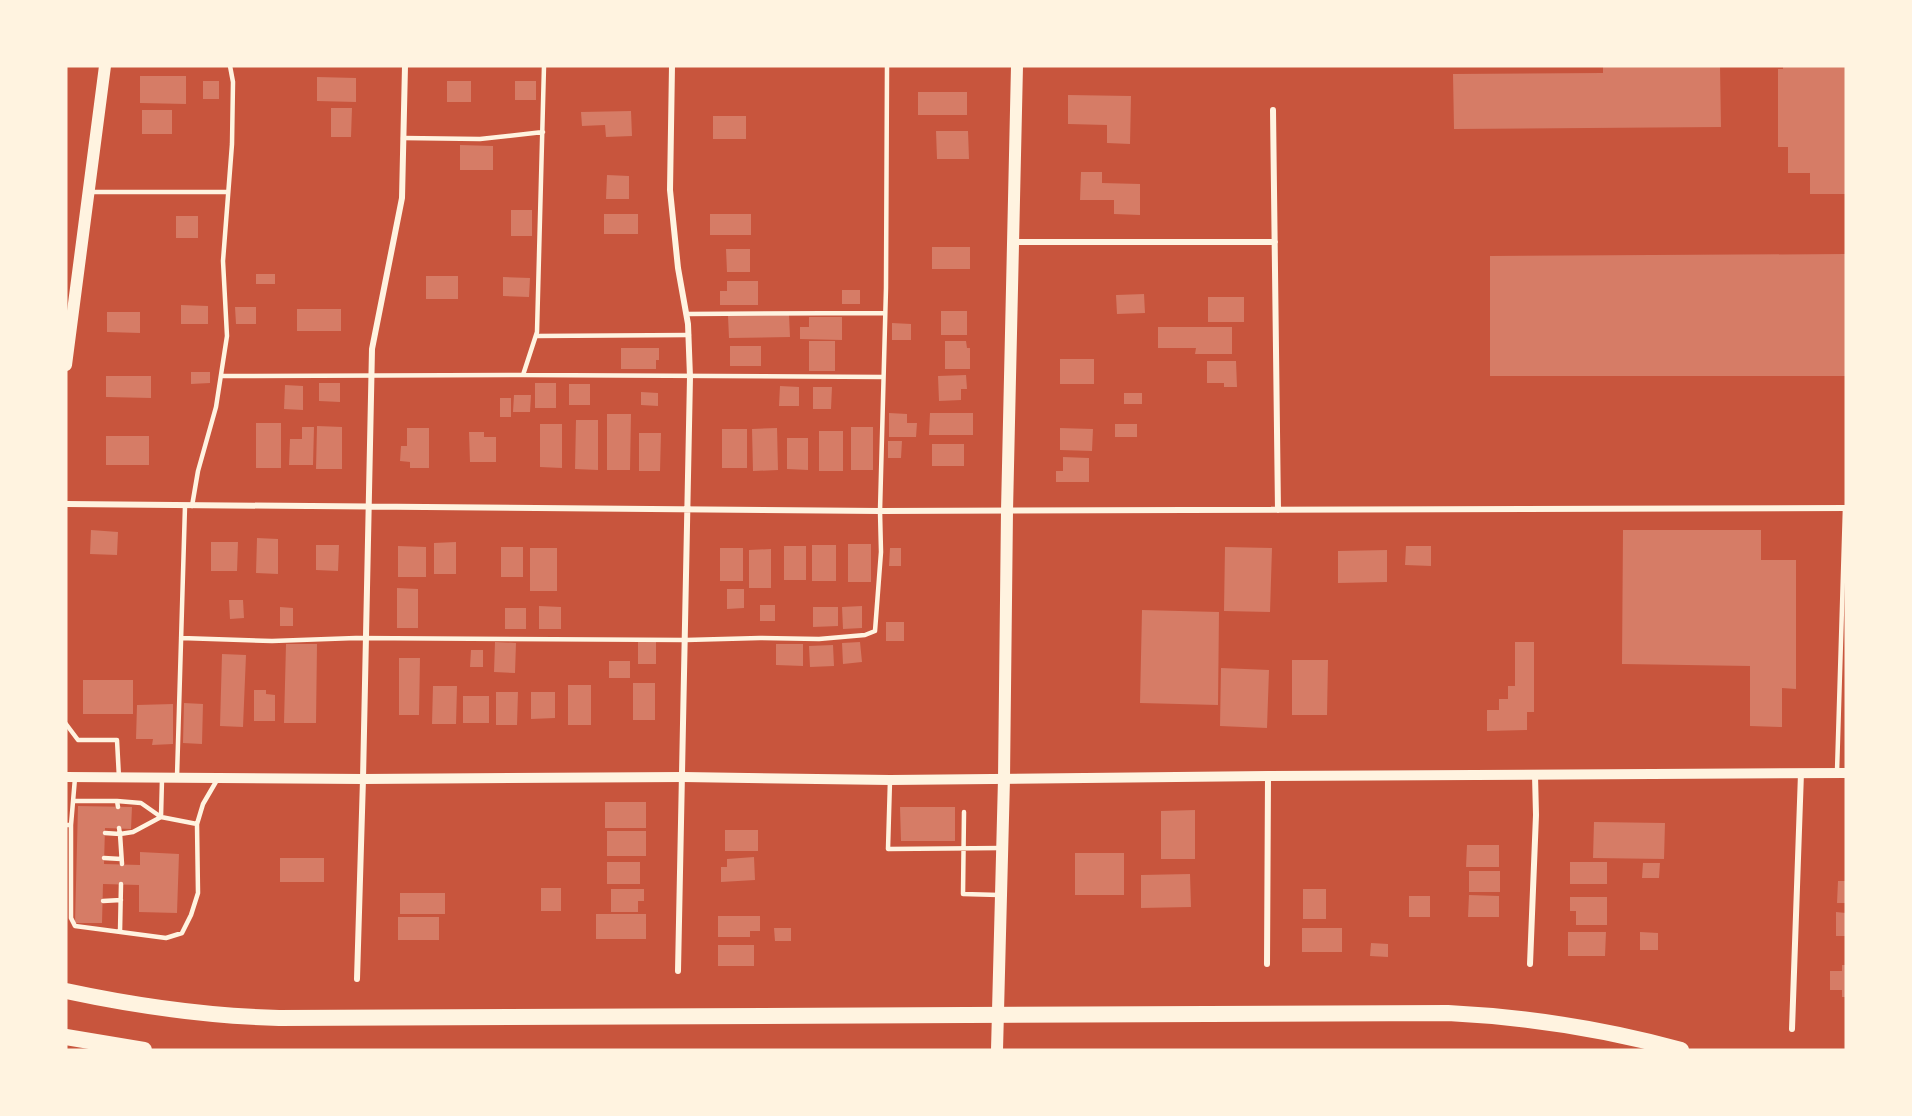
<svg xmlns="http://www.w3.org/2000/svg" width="1912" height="1116" font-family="'Public Sans',sans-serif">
<rect width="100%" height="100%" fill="#c8553d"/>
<!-- building -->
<path fill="#d67c66" d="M1603,66H1720L1721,127L1454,129L1453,74L1603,73Z
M1783,66H1846V194H1810V173H1788V147H1778V69H1783Z
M140,76H186V104L140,103Z
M317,77L356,78V102L317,101Z
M203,81H219V99H203Z
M447,81H471V102H447Z
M515,81H536V100H515Z
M918,92H967V115H918Z
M1068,95L1131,96L1130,144L1107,143V125L1068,124Z
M331,108H352L351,137H331Z
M142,110H172V134H142Z
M631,111L632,136L606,137L605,125L582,126L581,112Z
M713,116H746V139H713Z
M936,131H968L969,159H937Z
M460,145L493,146V170H460Z
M1081,172H1102V183L1140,184V215L1114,214V200H1080Z
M607,175L629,176V199H606Z
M511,210H532V236H511Z
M604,214H638V234H604Z
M710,214H751V235H710Z
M176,216H198V238H176Z
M932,247H970V269H932Z
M726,249H750V272H727Z
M1846,254V376H1490V256Z
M256,274H275V284H256Z
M426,276H458V299H426Z
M503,277L530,278L529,297L503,296Z
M727,281H758V305H720V291H727Z
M842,290H860V304H842Z
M1144,294L1145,313L1117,314L1116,295Z
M1208,297H1244V322H1208Z
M181,305L208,306V324H181Z
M235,307H256V324H236Z
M297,309H341V331H297Z
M941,311H967V335H941Z
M107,312H140V333L107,332Z
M789,315L790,337L729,338L728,316Z
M809,317H842V340L800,339V327H809Z
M892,323L911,324V340H892Z
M1158,327H1232V354H1195L1196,348H1158Z
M809,341H835V371H809Z
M945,341H966L967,348H970V369H945Z
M730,346H761V366H730Z
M621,348H659V360H656V369H621Z
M1060,359H1094V384H1060Z
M1207,361H1236L1237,387H1224V383H1207Z
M191,372H210V383L191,384Z
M966,375L967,389H961V400L939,401L938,376Z
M106,376H151V398L106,397Z
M319,383H340V402L319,401Z
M535,383H556V408H535Z
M569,384H590V405H569Z
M285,385L303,386V410L284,409Z
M780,386L799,387V406H779Z
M813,387H832L831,409H813Z
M641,392L658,393V406L641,405Z
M1124,393H1142V404H1124Z
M514,395H531L530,412H513Z
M500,398H511V417H500Z
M889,413L907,414V423H917L916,437H889Z
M930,413H973V435H929Z
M607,414H631L630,470H607Z
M576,420H598V470L575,469Z
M256,423H281V468H256Z
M540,424H562V468L540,467Z
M1115,424H1137V437H1115Z
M317,426L342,427V469H316Z
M302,427H314L313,465H289L290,439H302Z
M851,427H873V470H851Z
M407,428H429V468H410V462L400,461L401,446H407Z
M777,428L778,470L753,471L752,429Z
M1060,428L1093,429L1092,451L1060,450Z
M722,429H747V468H722Z
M819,431H843V471H819Z
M469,432H484V437H496V462H470Z
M639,433H661L660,471H639Z
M106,436H149V465H106Z
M787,438H808V470L787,469Z
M888,441H902L901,458H888Z
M932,444H964V466H932Z
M1063,457L1089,458V482H1056V471H1063Z
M91,530L118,532L117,555L90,554Z
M1623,530H1761V560H1796V689L1782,688V727L1750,726V666L1622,664Z
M257,538L278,539V574L256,573Z
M211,542H238L237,571H211Z
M456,542V574H434V543Z
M848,544H871V582H848Z
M316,545H339L338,571L316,570Z
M812,545H836V581H812Z
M398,546L426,547V577H398Z
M784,546H806V580H784Z
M1406,546H1431V566L1405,565Z
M501,547H523V577H501Z
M1225,547L1272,548L1270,612L1224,611Z
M530,548H557V591H530Z
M720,548H743V581H720Z
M890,548H901V566H889Z
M771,549V588H749V550Z
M1387,550V582L1338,583V551Z
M397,588L418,589V628H397Z
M727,589H744V608L727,609Z
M229,600H243L244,618L230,619Z
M760,605H775V621H760Z
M539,606L561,607V629H539Z
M862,606V628L843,629L842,607Z
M280,607L293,608V626H280Z
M813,607H838V626L813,627Z
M505,608H526V629H505Z
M1142,610L1219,612L1218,705L1140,703Z
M886,622H904V641H886Z
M495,642L516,643L515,673L494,672Z
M638,642H656V664H638Z
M860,642L862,662L843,664L842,643Z
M1515,642H1534V712H1527V730L1487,731V710H1499V699H1508V686H1515Z
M286,644H317L316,723H284Z
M776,644H803V666L776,665Z
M833,645L834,666L810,667L809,646Z
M471,650H483V667H470Z
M222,654L246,655L243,727L220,726Z
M399,658H420L419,715H399Z
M1292,660H1328L1327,715H1292Z
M609,661H630V678H609Z
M1221,668L1269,670L1267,728L1220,726Z
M83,680H133V714H83Z
M633,683H655V720H633Z
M568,685H591V725H568Z
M433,686H457L456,724H432Z
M254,690H266V694L275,695V721H254Z
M496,692H518L517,725H496Z
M531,692H555V718L531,719Z
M463,696H489V723H463Z
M184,703L203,704L202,744L183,743Z
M173,704V744L152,745L153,739H136L137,705Z
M605,802H646V828H605Z
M78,806L132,807L131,829L105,828L104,864L140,865V852L179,854L177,913L139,912V885L103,884L102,923H75Z
M900,807H955V841H901Z
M1195,810V859H1161V811Z
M1594,822L1665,823L1664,859L1593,858Z
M725,830H758V851H725Z
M607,831H646V856H607Z
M1467,845H1499V867H1466Z
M1075,853H1124V895H1075Z
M754,857L755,880L721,882V867H727V859Z
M280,858H324V882H280Z
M607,862H640V884H607Z
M1570,862H1607V884H1570Z
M1643,863H1660L1659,878H1642Z
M1469,871H1500V892H1469Z
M1190,874L1191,907L1141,908V875Z
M1838,881H1846V903H1837Z
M541,888H561V911H541Z
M611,889H644V901H638V912H611Z
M1303,889H1326V919H1303Z
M400,893H445V914H400Z
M1469,895L1499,896V917H1468Z
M1409,896H1430V917H1409Z
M1570,897H1607V925H1576V911H1570Z
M1836,912L1846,913V936H1836Z
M596,914H646V939H596Z
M718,916H760V931H750V937H718Z
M398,917H439V940H398Z
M774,928H791V941H775Z
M1302,928H1342V952H1302Z
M1568,932H1606L1605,956H1568Z
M1640,932L1658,933V950H1640Z
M1371,943L1388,944V957L1370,956Z
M718,945H754V966H718Z
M1842,965H1846V997H1842V990H1830V971H1842Z"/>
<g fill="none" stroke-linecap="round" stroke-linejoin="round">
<!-- service -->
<path stroke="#fff3e0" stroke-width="4.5" d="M403,138L480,139L543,132
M91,192H228
M686,314L885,313
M536,336L689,335
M523,375L537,332L544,66
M221,376L523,375L883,377
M192,506L198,471L216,407L227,336L223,261L232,144L233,82L230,66
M181,638L272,641L356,638L686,640L760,638L819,639L865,635L875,631L881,552L880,511L886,288L887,66
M66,724L78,740H117L119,778
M1837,772L1845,508
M177,777L185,506
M890,780L888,849L1002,848
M73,801H117L118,807
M117,801L141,803L161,817L133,832L120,834L122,864
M964,812L963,894L999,895
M197,824L203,804L217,780
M66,825H71V918L75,926L166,938L182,933L191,915L198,893L197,824L161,817L162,779
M71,825L75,778
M105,833L120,834L119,828
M104,858L121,859
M103,901L121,900
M120,932L121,884"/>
<!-- minor -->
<path stroke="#fff3e0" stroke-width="6" d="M672,66L670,190L678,268L688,324L690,377L678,971
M1273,110L1278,510
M1014,242H1275
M66,504L880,511L1846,508
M1267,964L1268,776
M1530,964L1536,815L1535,775
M357,979L363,779L372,349L402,198L405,66
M1792,1029L1801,773"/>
<!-- tertiary -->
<path stroke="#fff3e0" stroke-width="10" d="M66,777L363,779L683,777L890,780L1268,776L1846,773"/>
<!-- secondary -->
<path stroke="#fff3e0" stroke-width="12" d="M66,365L105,66
M997,1050L1004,779L1007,511L1017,66"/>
<!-- trunk -->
<path stroke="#fff3e0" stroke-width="16" d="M66,991C136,1006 207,1016 279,1018L1448,1013C1527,1017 1605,1029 1681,1050
M66,1037L144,1050"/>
</g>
<!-- border -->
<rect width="1912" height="1116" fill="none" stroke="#fff3e0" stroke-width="135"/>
</svg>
